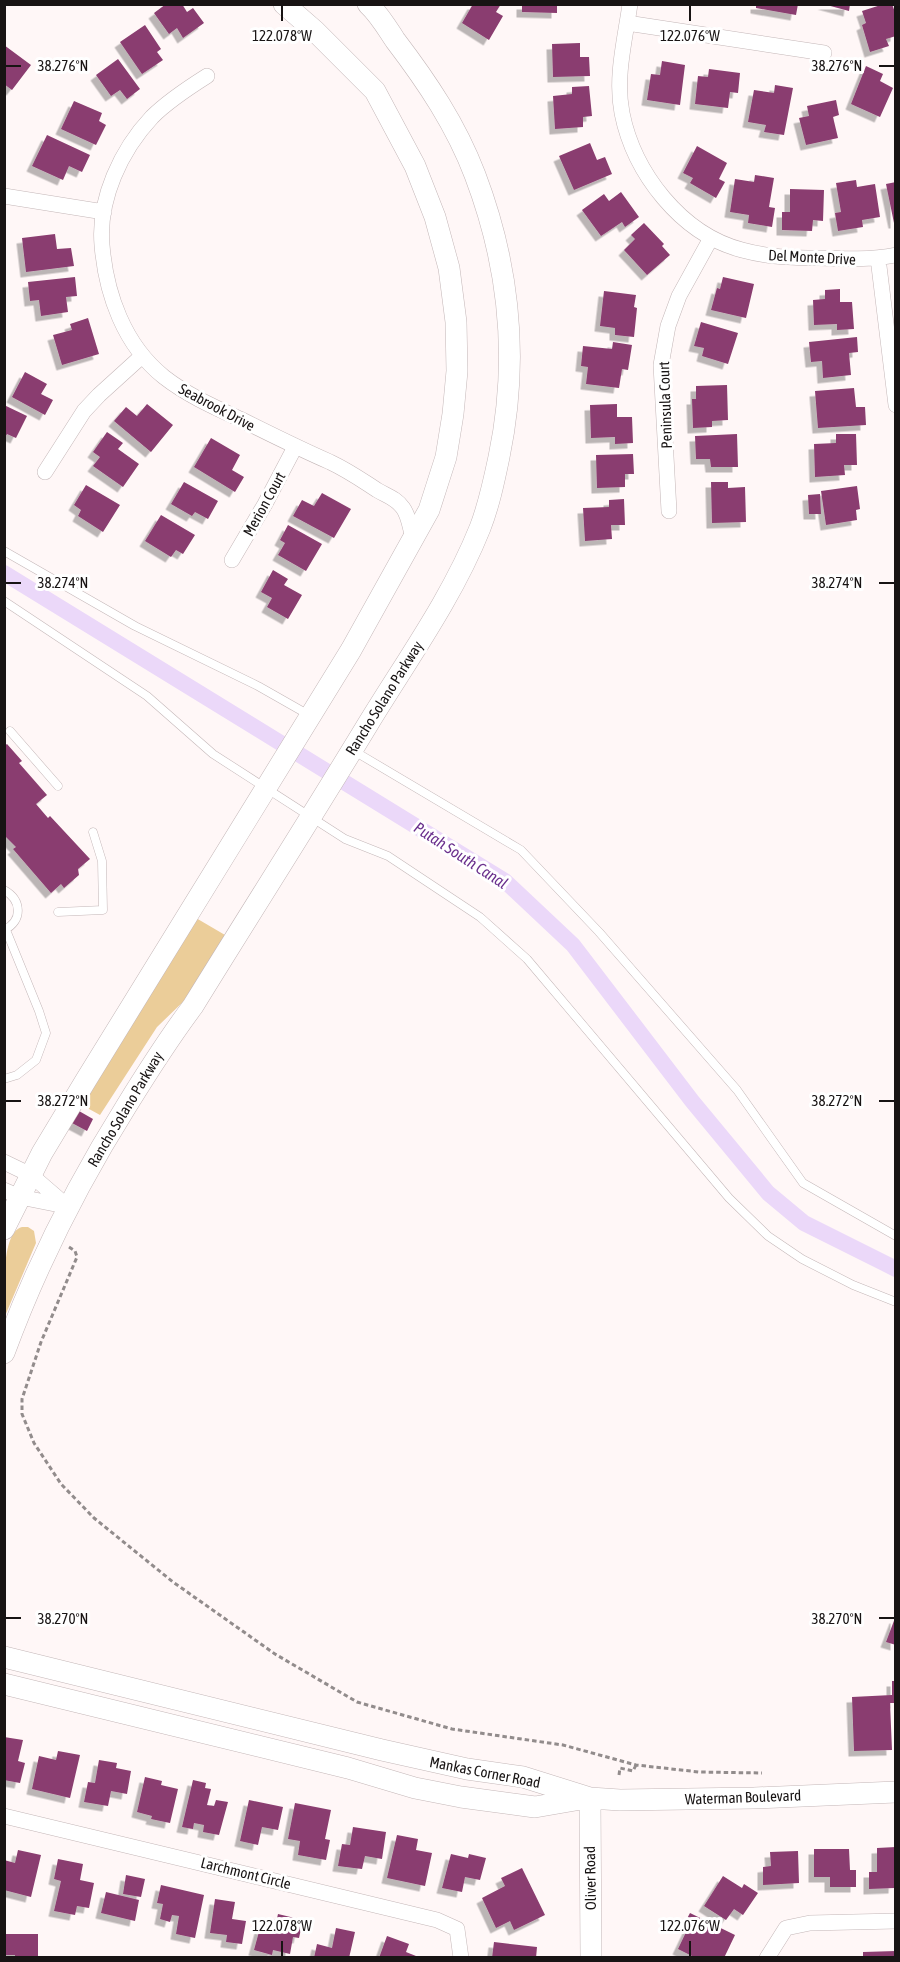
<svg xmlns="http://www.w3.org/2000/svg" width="900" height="1962" font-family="'Asap Condensed',sans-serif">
<defs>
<filter id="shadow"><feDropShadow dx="-5.5" dy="5.5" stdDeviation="0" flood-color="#0004"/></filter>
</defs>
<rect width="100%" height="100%" fill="#fff7f7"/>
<!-- green -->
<path fill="#ebcd99" d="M196,918L225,935L186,999L157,1027L100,1115L80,1104Z
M22,1227H28L34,1231L36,1243L5,1316C5,1295 0,1233 22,1227Z"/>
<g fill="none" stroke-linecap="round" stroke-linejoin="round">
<!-- canal -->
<path stroke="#ebd8f9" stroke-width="16" d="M4,573L505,881L573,945L692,1101L768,1193L804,1223L896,1269"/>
</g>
<!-- building -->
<path fill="#8a3d6f" filter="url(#shadow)" d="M166,4H182L187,12L193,8L204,23L183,38L177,28L169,34L154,13Z
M473,4H501L496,12L503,16L489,40L462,23Z
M522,4H557V13L522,12Z
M756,4H798L796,15L756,8Z
M823,4H850L849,11Z
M884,4H892L896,15V36L886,39L889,46L870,52L862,25L866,23L862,11Z
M145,25L161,49L157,52L163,60L142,74L120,42Z
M580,43V57H589L590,76L553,77L552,44Z
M4,45L31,65L12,90L4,84Z
M118,59L140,89L127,99L120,90L111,96L96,75Z
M662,61L685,65L680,105L647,100L651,74L660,75Z
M866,66L883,74L880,81L893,88L880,117L851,104Z
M709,69L740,73L738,93L730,92L728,108L695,104L698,76L708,77Z
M775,85L793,88L784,135L764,132L766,125L748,122L754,90L774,93Z
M589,86L592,116L583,117V127L555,129L553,96L572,94V87Z
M836,100L839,115L833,117L838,138L806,145L799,118L809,116L807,106Z
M74,101L102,113L99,121L106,125L96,145L61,129Z
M47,135L90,155L82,172L69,166L63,180L32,166Z
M590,143L597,160L605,157L612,174L574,190L559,156Z
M697,146L727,163L719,179L725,182L716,198L690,183L693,178L683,173Z
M755,175L774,178L769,207L775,208L772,227L748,223L749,215L730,212L735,179L754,182Z
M856,180L857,187L875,184L880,217L862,220L863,227L838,231L835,213L841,212L836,183Z
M896,182V223H894L886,184Z
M790,189L824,190L823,221L813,220L812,231L782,230V212H790Z
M621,192L639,217L625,227L622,222L601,236L582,210L604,194L609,201Z
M644,223L664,244L662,246L670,255L647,275L624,250L635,239L631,235Z
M55,234L57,249L71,248L74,266L26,272L22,238Z
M75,277L77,296L66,297L68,312L41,316L39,300L30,301L28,282Z
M723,277L754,284L746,318L711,310L717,288L720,289Z
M840,289V302H852L854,329L837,330V324L814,325L813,300L825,299V290Z
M604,291L636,295L634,307L637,308L634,337L615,335V328L600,326Z
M88,318L99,354L62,365L53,335L72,330L70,324Z
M701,322L738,333L728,364L702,356L704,348L694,346Z
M857,337L858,352L849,353L851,375L823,378L822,361L811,362L809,342Z
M613,342L632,345L628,370L622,369L619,388L586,384L588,367L581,366L583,346L612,349Z
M25,372L47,384L41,394L53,400L45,415L12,397Z
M727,385L728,420L712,421V427L693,428L692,399H696V386Z
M854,388L856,407H865L866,425L818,428L815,391Z
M147,404L173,425L151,452L114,421L126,407L137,416Z
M617,404V417H632L633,443L615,444V437L591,438L590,405Z
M4,405L27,416L16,438L7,434L4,439Z
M107,432L123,443L118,449L139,464L123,487L93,466L100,457L93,452Z
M737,434L738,467H711L710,459H696L695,436Z
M836,434H856L857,465H844L845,475L815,477L814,444L836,443Z
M211,438L240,455L232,470L244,477L235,492L194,467Z
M633,454L634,474H625V487L597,488L596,455Z
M184,482L218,501L208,519L195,512L192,516L171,504Z
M711,482H728V488L745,487L746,522L712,523Z
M86,485L120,505L103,532L78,516L81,510L74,505Z
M857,486L860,509L856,510L857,520L826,525L821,491Z
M322,493L351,509L334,538L293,516L302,500L314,506Z
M820,494L821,514H809L808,495Z
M624,499L625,525H611L612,539L585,541L583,508L609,507V500Z
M161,515L195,535L183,554L176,550L171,557L145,541Z
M288,525L322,544L306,571L278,555L285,543L280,540Z
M273,570L288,579L284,585L302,595L288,619L267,607L272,598L261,592Z
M7,744L22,761L19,763L47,795L36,804L48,818L50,816L90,859L78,869L79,875L64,888L61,884L51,893L13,849L16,847L4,835V746Z
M79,1111L93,1119L87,1131L72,1123Z
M895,1618H896V1645L886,1642Z
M892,1681H896V1703H890L892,1750L854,1751L852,1697L892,1695Z
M4,1737L23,1740L18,1761L25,1763L20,1783L4,1780Z
M58,1751L80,1755L70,1798L32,1789L39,1756L56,1760Z
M99,1760L117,1763L116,1768L131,1771L127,1794L111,1791L108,1806L84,1802L88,1782L95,1783Z
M145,1777L162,1781L161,1785L178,1789L170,1823L151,1819L152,1816L137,1812Z
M193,1780L206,1783L205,1788L211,1789L207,1805L214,1806L216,1800L228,1802L219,1835L203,1832L204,1825L194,1823L193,1829L182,1827Z
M249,1800L283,1807L278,1830L262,1827L258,1845L240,1841Z
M295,1803L331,1810L325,1839L330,1840L326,1860L298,1855L300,1841L288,1839Z
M353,1827L386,1832L382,1859L365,1856L362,1869L338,1866L342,1844L350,1845Z
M397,1835L418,1839L416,1850L432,1853L425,1886L387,1878Z
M896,1847L894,1888L869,1889V1872H877V1848Z
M814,1849H849L850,1870H856V1887H830V1877H814Z
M18,1850L41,1855L31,1897L4,1890V1860L15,1863Z
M798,1851L799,1883L763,1885V1867L771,1866L770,1852Z
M451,1854L468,1858L469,1854L486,1858L480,1880L465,1877L462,1892L442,1888Z
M58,1859L83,1864L80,1880L94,1883L89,1908L77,1906L75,1915L54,1911L61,1881L54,1879Z
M522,1868L545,1915L514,1930L510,1921L496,1928L482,1898L505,1886L501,1878Z
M126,1875L145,1879L141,1897L123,1894Z
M723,1876L742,1888L744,1884L758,1893L743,1915L734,1909L726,1920L704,1906Z
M161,1885L204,1895L195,1938L176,1934L179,1916L172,1915L170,1922L160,1919L163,1904L157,1903Z
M106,1892L139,1900L135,1921L101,1913Z
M215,1899L235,1902L232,1919L246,1921L242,1944L226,1942L227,1935L210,1933Z
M690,1913L735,1935L724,1958H696L678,1949L688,1928L683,1926Z
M278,1914L303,1920L299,1938L293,1937L290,1954L273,1950L272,1955L254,1950L260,1928L274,1931Z
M336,1928L355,1932L349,1958H314L317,1944L332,1948Z
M4,1934H38V1958H15V1955H4Z
M387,1936L409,1944L406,1952L421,1958H379Z
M494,1942L537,1947L536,1958H492Z
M896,1951V1958H863V1952Z"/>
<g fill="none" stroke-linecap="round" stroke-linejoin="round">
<defs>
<path id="lane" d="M4,551L135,626L258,686L309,715
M4,601L147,696L213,754L345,839L388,856L480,917L527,959L729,1198L768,1236L802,1259L853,1285L896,1302
M10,731L58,786
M354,751L521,850L599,932L737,1090L803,1183L896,1236
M4,890C22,900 23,921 4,930
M58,912L103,910L102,861L93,832
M4,1079L17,1075L36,1060L46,1033L39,1011L6,930"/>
<path id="street" d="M630,4C625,40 615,77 622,113C634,173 681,234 742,250C768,257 792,258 819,258C845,259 870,260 896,255
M627,23L824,53
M207,76C188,88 168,101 152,117C121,150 98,199 102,245C106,294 124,345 164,377C187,395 214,407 240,419C270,434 300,449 330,462C349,471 360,479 377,490C387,496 396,498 403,508C409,516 410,528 413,538
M4,196L104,212
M878,258L896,405
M45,472L84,411L99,395L142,356
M669,511L661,365L668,326L679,296L711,238
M232,560L265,504L295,447
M4,1162L31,1175L68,1207
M4,1190L20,1197L65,1206
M4,1816L437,1920L457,1929L461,1958
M767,1958L786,1928L810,1923L896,1921"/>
<path id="secondary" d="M4,1229L42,1153L86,1080L351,650L429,510L446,457L453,414L457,371L456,322L449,268L435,217L415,166L375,91L315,31L284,4
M4,1353C36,1266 78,1183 127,1105C148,1071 169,1038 193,1006C251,912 311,818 368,724C407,660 452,598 480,528C489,505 494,481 499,457C519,361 510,267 475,175C456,125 427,82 395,40C387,28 379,14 368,4
M4,1657L382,1750L467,1769L523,1777L590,1798L620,1800L754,1798L896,1792
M4,1684L348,1768L415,1788L461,1797L535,1807L587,1798
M590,1798L591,1958"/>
</defs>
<!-- lane casing -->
<use href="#lane" stroke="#c4b7b8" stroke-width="9"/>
<!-- street casing -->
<use href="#street" stroke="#c4b7b8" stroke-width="16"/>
<!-- secondary casing -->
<use href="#secondary" stroke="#c4b7b8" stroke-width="22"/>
<!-- path -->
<path stroke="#928c8c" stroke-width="3" stroke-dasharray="4.5 3" stroke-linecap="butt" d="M69,1247L75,1251L77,1257L41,1342L22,1399V1414L34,1443L61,1484L94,1518L173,1582L275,1654L357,1702L452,1729L563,1745L636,1765L699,1772L762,1773
M619,1775L620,1768L633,1771L636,1765"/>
<!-- lane -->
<use href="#lane" stroke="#fff" stroke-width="8"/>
<!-- street -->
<use href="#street" stroke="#fff" stroke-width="15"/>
<!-- secondary -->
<use href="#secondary" stroke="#fff" stroke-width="21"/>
</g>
<!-- ticks -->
<path fill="none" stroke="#181414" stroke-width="2" d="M282,6V21M690,6V21M6,66H21M879,66H894M6,583H21M879,583H894M6,1101H21M879,1101H894M6,1618H21M879,1618H894M282,1941V1956M690,1941V1956"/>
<g text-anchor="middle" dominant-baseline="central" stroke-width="6" stroke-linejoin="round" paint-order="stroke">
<!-- street labels -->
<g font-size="15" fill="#181414" stroke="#fff">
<text transform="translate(812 257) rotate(3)">Del Monte Drive</text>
<text transform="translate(665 405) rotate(-92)">Peninsula Court</text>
<text transform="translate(217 407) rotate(28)">Seabrook Drive</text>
<text transform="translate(264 504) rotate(-61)">Merion Court</text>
<text transform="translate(384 698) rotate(-58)">Rancho Solano Parkway</text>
<text transform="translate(125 1109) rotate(-59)">Rancho Solano Parkway</text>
<text transform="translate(485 1772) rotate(11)">Mankas Corner Road</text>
<text transform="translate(743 1797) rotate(-2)">Waterman Boulevard</text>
<text transform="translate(246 1873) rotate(14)">Larchmont Circle</text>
<text transform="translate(590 1878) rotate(-91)">Oliver Road</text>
</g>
<!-- water labels -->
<g font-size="16" font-style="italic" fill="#6a308d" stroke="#fff">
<text transform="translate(461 855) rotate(33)">Putah South Canal</text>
</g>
</g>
<g font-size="15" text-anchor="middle" fill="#181414" stroke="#fff" stroke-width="6" stroke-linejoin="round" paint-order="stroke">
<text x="282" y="41">122.078°W</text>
<text x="690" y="41">122.076°W</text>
<text x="63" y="71">38.276°N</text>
<text x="837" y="71">38.276°N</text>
<text x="63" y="588">38.274°N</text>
<text x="837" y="588">38.274°N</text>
<text x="63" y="1106">38.272°N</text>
<text x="837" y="1106">38.272°N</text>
<text x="63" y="1624">38.270°N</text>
<text x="837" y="1624">38.270°N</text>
<text x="282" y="1931">122.078°W</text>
<text x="690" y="1931">122.076°W</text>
</g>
<!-- border -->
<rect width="900" height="1962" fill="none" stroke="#181414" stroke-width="12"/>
</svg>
